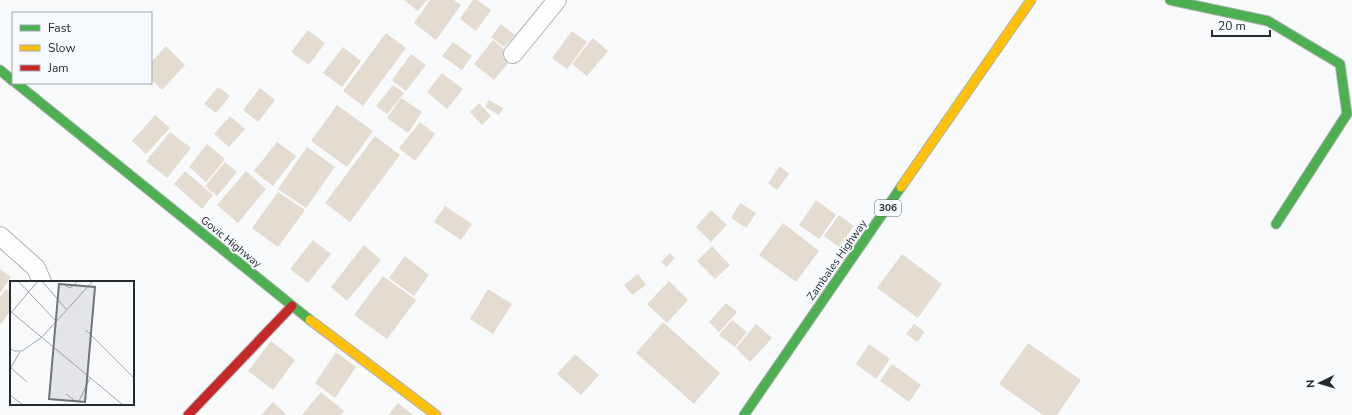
<svg xmlns="http://www.w3.org/2000/svg" width="1352" height="415" font-family="'Nunito Sans',sans-serif">
<rect width="100%" height="100%" fill="#f8fafc"/>
<!-- building -->
<path fill="#e4dcd0" d="M404,0H427L418,11Z
M430,0H454L461,5L436,40L414,23Z
M473,0H477L491,10L476,31L460,19Z
M501,24L515,35L504,47L491,37Z
M308,30L325,43L309,65L291,52Z
M572,31L587,42L567,69L552,58Z
M386,33L406,48L363,106L343,91Z
M593,38L608,51L587,76L572,64Z
M493,40L513,57L494,80L474,64Z
M453,42L472,56L462,70L442,56Z
M166,46L185,65L162,90L151,79V62Z
M343,47L361,61L342,87L323,73Z
M411,54L426,65L406,91L392,80Z
M442,73L463,89L447,109L427,92Z
M393,85L404,93L387,114L376,106Z
M218,87L230,96L216,113L204,104Z
M260,88L275,100L258,122L243,110Z
M401,98L422,112L408,133L387,118Z
M489,100L503,108L499,115L485,107Z
M479,103L491,116L482,125L470,112Z
M337,105L373,131L347,167L311,141Z
M155,115L170,128L146,154L132,141Z
M230,116L245,129L229,147L214,134Z
M420,122L435,134L415,161L399,148Z
M170,132L191,148L167,178L146,161Z
M375,136L400,155L350,222L325,203Z
M277,142L296,156L273,186L254,171Z
M207,144L225,159L206,182L189,167Z
M307,147L335,167L306,208L278,189Z
M225,162L237,172L217,196L205,186Z
M780,166L789,174L777,190L768,183Z
M185,171L213,195L202,209L174,184Z
M246,171L266,189L238,223L217,205Z
M278,192L305,210L278,247L252,228Z
M816,200L836,215L819,239L799,225Z
M740,203L756,213L746,228L731,218Z
M445,206L472,224L461,240L434,222Z
M711,210L727,225L711,242L696,227Z
M839,215L854,226L839,247L824,236Z
M783,223L819,251L796,282L759,255Z
M313,240L331,254L308,283L290,269Z
M364,245L381,260L347,301L331,287Z
M712,246L730,265L715,279L697,261Z
M670,253L675,258L667,267L661,262Z
M902,254L942,284L918,318L877,288Z
M405,256L429,275L414,296L389,278Z
M0,269L11,277L0,293Z
M638,274L646,285L632,295L624,285Z
M383,276L416,300L387,339L354,315Z
M669,281L688,300L667,323L647,304Z
M6,289L11,292V310L0,325V297Z
M488,289L512,304L493,334L470,319Z
M726,303L737,312L719,332L709,322Z
M732,320L747,332L735,347L719,335Z
M663,322L720,373L694,404L636,353Z
M756,324L772,338L750,362L736,348Z
M914,324L925,332L917,342L906,334Z
M271,341L295,360L273,390L248,371Z
M1028,343L1081,380L1057,415H1043L999,384Z
M869,344L890,359L876,379L856,364Z
M336,352L356,367L335,398L315,383Z
M575,354L599,375L581,395L557,374Z
M892,364L921,385L909,402L880,381Z
M321,392L344,411L341,415H302Z
M273,402L287,415H261Z
M398,403L413,415H388Z"/>
<g fill="none" stroke-linecap="round" stroke-linejoin="round">
<defs>
<path id="street" d="M513,54L557,0
M0,236L36,268L42,282"/>
<path id="fast" d="M1170,0L1268,21L1340,64L1347,114L1276,224
M0,70L13,81
M16,83L310,320
M744,415L901,187"/>
<path id="slow" d="M901,187L1031,0
M310,320L436,415"/>
<path id="jam" d="M188,415L292,306"/>
</defs>
<!-- street casing -->
<use href="#street" stroke="#b1b3b6" stroke-width="20"/>
<!-- fast casing -->
<use href="#fast" stroke="#b1b3b6" stroke-width="11"/>
<!-- slow casing -->
<use href="#slow" stroke="#b1b3b6" stroke-width="11"/>
<!-- jam casing -->
<use href="#jam" stroke="#b1b3b6" stroke-width="11"/>
<!-- street -->
<use href="#street" stroke="#fefeff" stroke-width="18"/>
<!-- fast -->
<use href="#fast" stroke="#4caf50" stroke-width="9"/>
<!-- slow -->
<use href="#slow" stroke="#ffc107" stroke-width="9"/>
<!-- jam -->
<use href="#jam" stroke="#c62828" stroke-width="9"/>
</g>
<g text-anchor="middle" dominant-baseline="central" stroke-width="4" stroke-linejoin="round" paint-order="stroke">
<!-- shield labels -->
<rect fill="#f6fafe" stroke="#65696d" stroke-width="1" x="875" y="200" width="26" height="16" rx="3"/>
<g font-size="10" font-weight="bold" fill="#272b2f">
<text x="888" y="208">306</text>
</g>
<!-- street labels -->
<g font-size="11" fill="#272b2f" stroke="#f6fafe">
<text transform="translate(231 242) rotate(39)">Govic Highway</text>
<text transform="translate(837 260) rotate(-55)">Zambales Highway</text>
</g>
</g>
<!-- overview -->
<g transform="translate(10 281)">
<rect width="124" height="124" fill="#f8fafc"/>
<path fill="none" stroke="#a4a7aa" stroke-width="1" d="M8,0L46,40M32,0L56,28M56,5L60,7L68,0M0,30L113,124M0,33L28,0M76,49L124,97M32,56L83,0M0,67L4,70H12L32,56M1,87L17,101M0,88L10,71M56,113L65,120H69L80,97M0,114L13,124"/>
<path fill="#707377" fill-opacity="0.15" stroke="#707377" stroke-width="2" d="M49,3L85,6L75,121L39,118Z"/>
<rect width="124" height="124" fill="none" stroke="#272b2f" stroke-width="2"/>
</g>
<!-- legend -->
<rect x="12" y="12" width="140" height="72" fill="#f6fafe" stroke="#a3a7ab"/>
<rect x="20" y="25" width="20" height="6" fill="#4caf50" stroke="#a3a7ab"/>
<text x="48" y="32" font-size="12" fill="#272b2f">Fast</text>
<rect x="20" y="45" width="20" height="6" fill="#ffc107" stroke="#a3a7ab"/>
<text x="48" y="52" font-size="12" fill="#272b2f">Slow</text>
<rect x="20" y="65" width="20" height="6" fill="#c62828" stroke="#a3a7ab"/>
<text x="48" y="72" font-size="12" fill="#272b2f">Jam</text>
<!-- north arrow -->
<g transform="translate(1320 383) rotate(265)" stroke="#f6fafe" stroke-width="3" paint-order="stroke">
<path d="M0-3L7 15L0 10L-7 15Z" fill="#272b2f"/>
<text y="-6" font-size="11" font-weight="bold" text-anchor="middle" fill="#272b2f">N</text>
</g>
<!-- scale -->
<path d="M1212 30v6h58v-6" fill="none" stroke="#272b2f" stroke-width="2"/>
<text x="1218" y="30" font-size="12" fill="#272b2f" stroke="#f6fafe" stroke-width="3" paint-order="stroke">20 m</text>
</svg>
